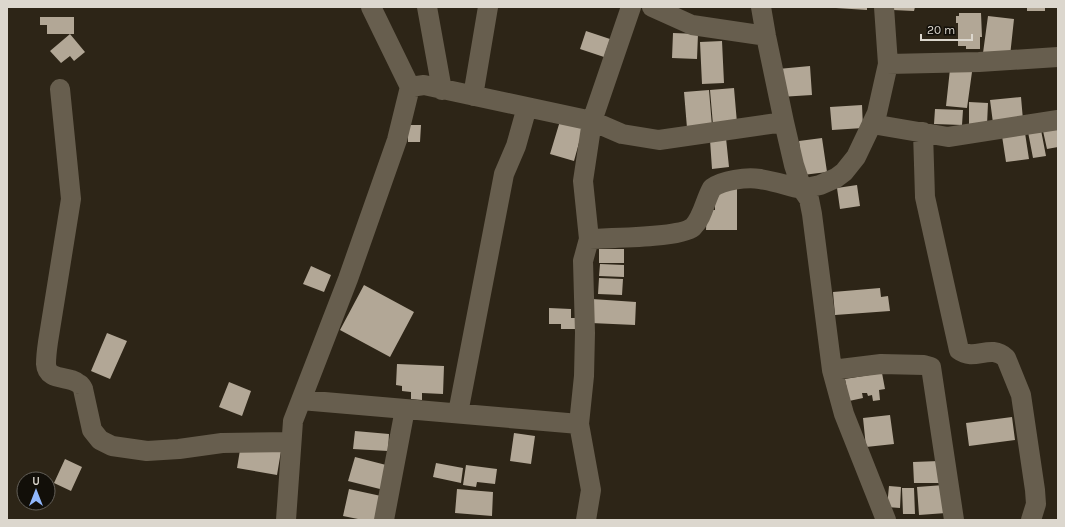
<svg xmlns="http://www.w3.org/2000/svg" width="1065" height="527" font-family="Karla,sans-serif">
<rect width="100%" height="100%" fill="#2d2517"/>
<!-- building -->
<path fill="#b2a796" d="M836,7H867V10L836,8Z
M893,7H915L914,11L893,10Z
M1027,7H1045V11H1027Z
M959,13H981L982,37H980V49H966V46H958V23H956V16H959Z
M988,16L1014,19L1010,56L983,53Z
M40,17H74V34H47V25H40Z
M586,31L610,39L604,57L580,49Z
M673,33L698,34L697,59L672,58Z
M70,34L85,52L74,61L70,56L61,63L50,51Z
M722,41L724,83L702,84L700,42Z
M810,66L812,95L780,97L778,69Z
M950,69L972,72L967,108L946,106Z
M734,88L737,123L713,125L710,90Z
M709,90L712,126L687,128L684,92Z
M1021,97L1023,120L993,123L990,100Z
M969,102L988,103L987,125H969Z
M862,105L863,128L832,130L830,107Z
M935,109L963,110L962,125L934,124Z
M560,121L583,128L574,161L550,154Z
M408,125H421L420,142H408Z
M1058,127V147L1047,149L1043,131Z
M1041,130L1046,156L1033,158L1028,132Z
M1025,133L1029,159L1006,162L1002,136Z
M726,138L729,167L712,169L710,140Z
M822,138L827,172L803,175L799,141Z
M857,185L860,206L840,209L837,188Z
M715,188H737V230H706L707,210H715Z
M599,249H624V263H599Z
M600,264L624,265V277L599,276Z
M311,266L331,275L324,292L303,284Z
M599,278L623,279L622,295L598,294Z
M364,285L414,312L390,357L340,330Z
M880,288L881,297L888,296L890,311L835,315L833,292Z
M592,299L636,302L635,325L591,323Z
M549,308L571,309V318H578V329H561V324H549Z
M107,333L127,341L110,379L91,371Z
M397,364L444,366L443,394L422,393V400L411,399V392L402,391V386L396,385Z
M882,373L885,389L879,390L880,400L873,401L872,395L868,396L867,393H862L863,398L849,401L845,379Z
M229,382L251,391L242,416L219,407Z
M890,415L894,444L866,447L863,418Z
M1012,417L1015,440L969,446L966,423Z
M355,431L389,434L388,451L353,449Z
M514,433L535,436L531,464L510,461Z
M241,444L281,451L277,475L237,468Z
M355,457L390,466L384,490L348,481Z
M65,459L82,467L71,491L54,483Z
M939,461L940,483H914L913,462Z
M436,463L463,468L461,483L433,477Z
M466,465L497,469L495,484L477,482L476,487L463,485Z
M944,485L946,513L919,515L917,487Z
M889,486L901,487L900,508L887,507Z
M902,488H914L915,514H903Z
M349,489L381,496L375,520H363L343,516Z
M457,489L493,492L492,516L455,513Z"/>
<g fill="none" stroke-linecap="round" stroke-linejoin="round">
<!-- street -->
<path stroke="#675e4e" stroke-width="20" d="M371,7L410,87
M427,7L442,90
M652,7L692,25L766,36
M761,7L766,36L784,122
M884,7L888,64L877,113L856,157L844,172L836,178L820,185L802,189L809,199L812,214L832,370L844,414L886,520
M888,64L979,62L1058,57
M60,89L71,199L48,342C47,349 46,357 46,364C47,382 70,375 79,384C80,384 83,388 83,389L92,430L100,440L112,446L147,451L179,449L222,443L291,442
M473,96L488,7
M872,124L948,137L1058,120
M923,132L925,197L959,350C975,362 990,343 1006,358L1021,395L1035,490L1036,504L1031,520
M589,239C609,238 680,238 693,227C703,217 705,200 712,188C723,180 746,177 760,179C774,181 788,186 802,189
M832,370L881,364L924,365L931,367L954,520
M301,400L579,424
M458,413L504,174L516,146L527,107
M286,520L293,421L348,279L397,140L410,87L424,85L592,121L622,134L659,140L784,122L794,165L802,189
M384,520L405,409
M586,520L591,490L579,424L584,376L585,333L583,261L589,239L583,181L592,121L631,7"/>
</g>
<!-- border -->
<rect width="1065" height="527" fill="none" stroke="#dcd7ce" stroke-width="16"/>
<!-- north arrow -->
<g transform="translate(36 491)"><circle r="19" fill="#120f09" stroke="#635f58"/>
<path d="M0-3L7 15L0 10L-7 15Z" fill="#91b8fd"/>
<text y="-6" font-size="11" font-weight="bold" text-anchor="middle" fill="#dcd7ce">U</text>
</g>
<!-- scale -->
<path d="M921 34v6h51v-6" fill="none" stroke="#dcd7ce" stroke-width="2"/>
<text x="927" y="34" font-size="12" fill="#dcd7ce" stroke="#120f09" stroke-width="3" paint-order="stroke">20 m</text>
</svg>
